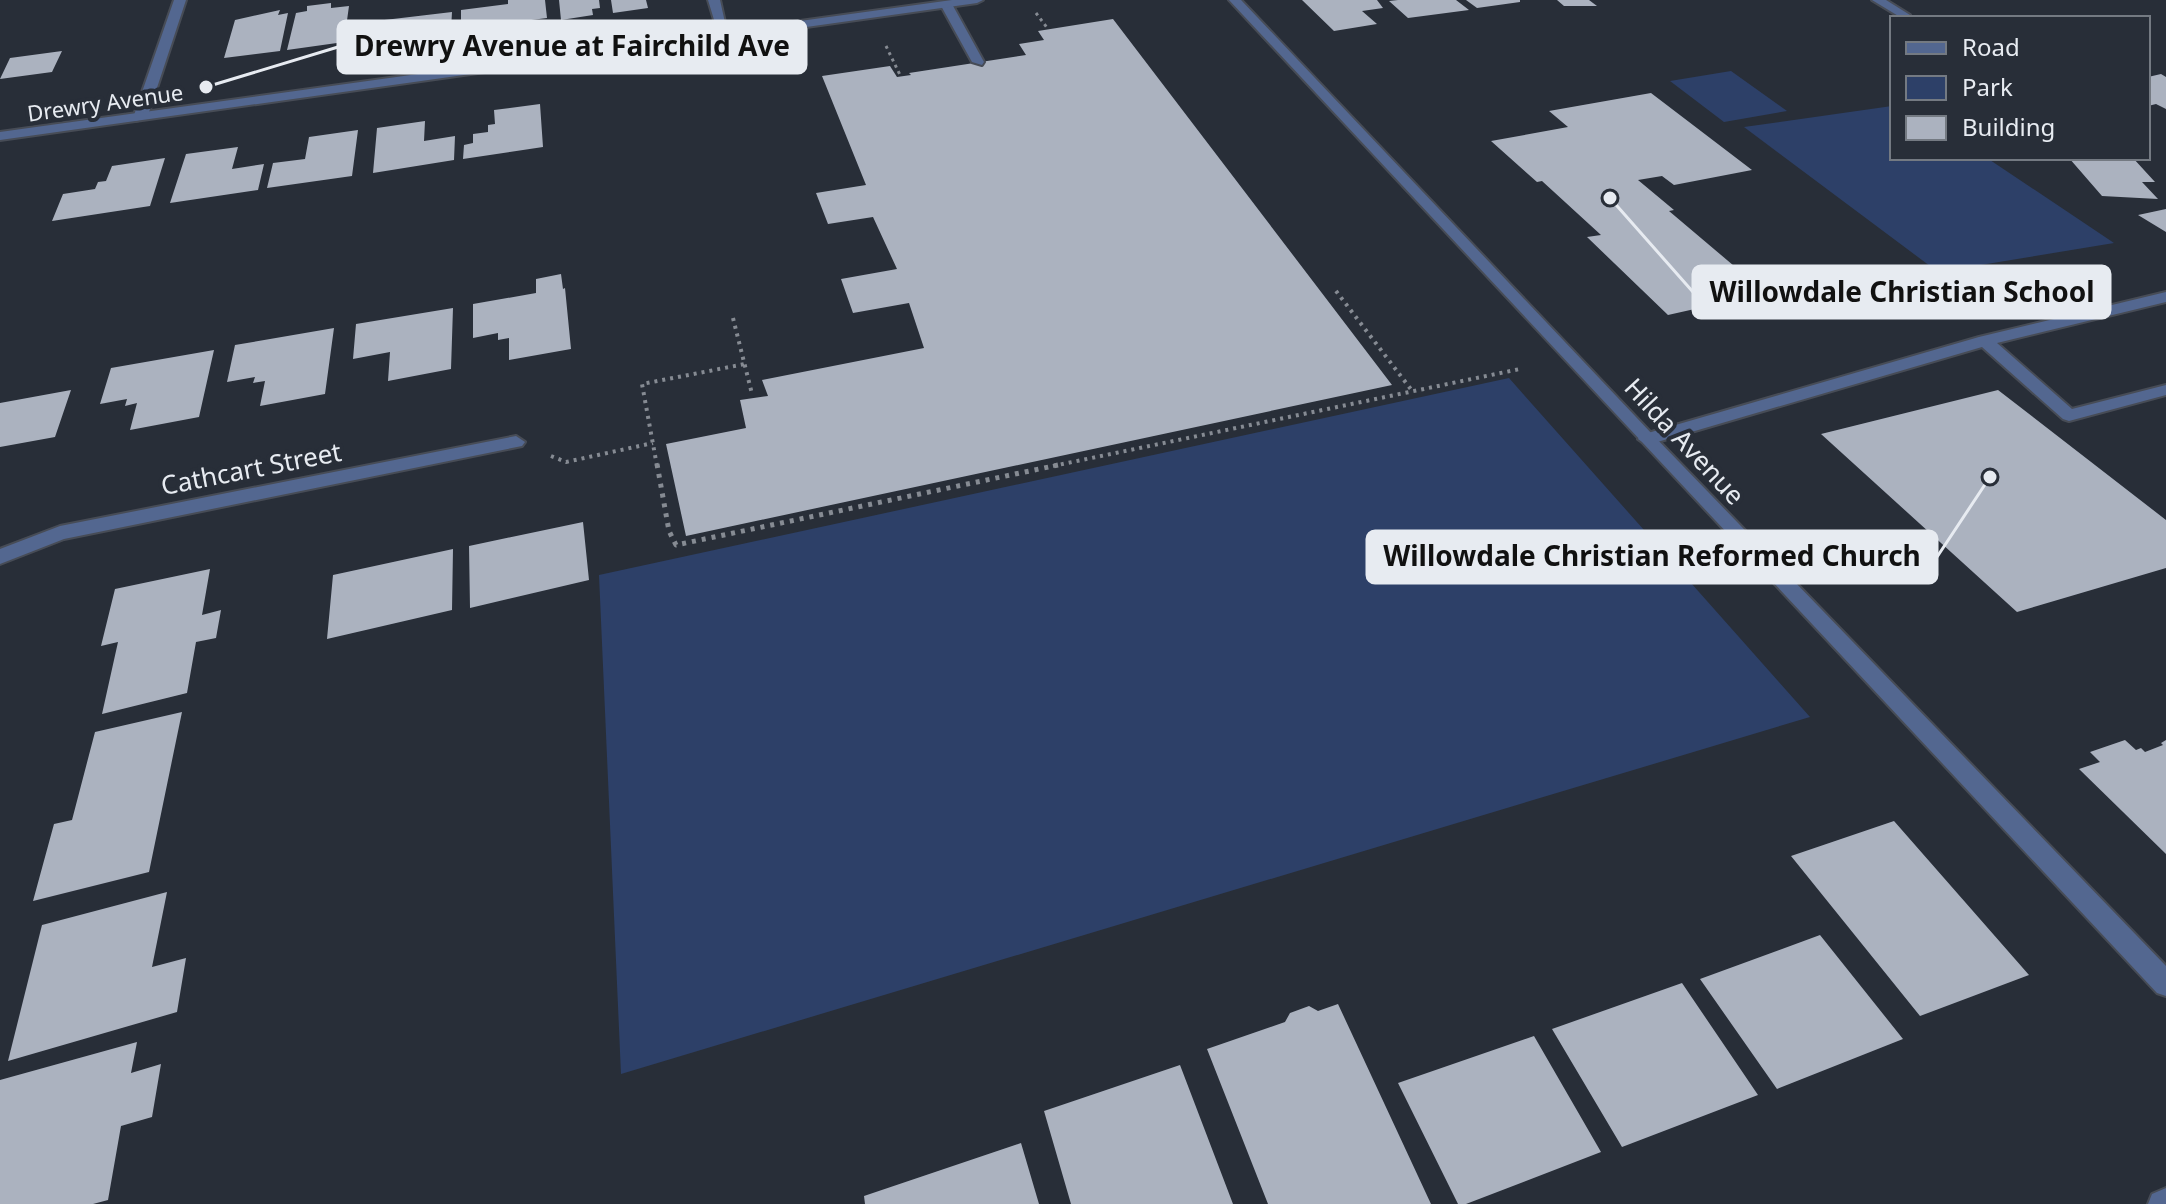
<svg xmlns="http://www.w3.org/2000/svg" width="2166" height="1204" font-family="'Noto Sans',sans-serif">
<rect width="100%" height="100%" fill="#282e38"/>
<!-- green -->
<path fill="#2d4068" d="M1731,71L1787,111L1724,122L1670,81Z
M1892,106V158H1987L2114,243L1938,272L1744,127Z
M1509,378L1810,717L621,1074L599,575Z"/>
<!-- building -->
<path fill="#abb2bf" d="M508,0H545L547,18L461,29V10L508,4Z
M559,0H599L600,8L592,9L593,15L561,20Z
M611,0H646L648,8L613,13Z
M1302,0H1377L1383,8L1362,11L1377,24L1334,31Z
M1398,0H1456L1469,10L1408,18L1389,1Z
M1466,0H1520V2L1477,8Z
M1557,0H1589L1597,6H1564Z
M331,3V8L349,6L344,42L287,50L296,13L307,11V6Z
M280,10L278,15L288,13L280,51L224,58L235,20Z
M452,12L451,30L373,40L376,21Z
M1113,19L1392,385L686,536L666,444L746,428L740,400L768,396L762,380L924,348L909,303L853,313L841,279L897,269L873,217L828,224L816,193L866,185L822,76L890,66L897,77L911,75L909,73L1026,55L1019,44L1044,40L1038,31Z
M62,51L52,72L0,79L10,58Z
M2161,74L2166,77V109L2156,104L2148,106V77Z
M1651,93L1752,170L1674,185L1662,176L1638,180L1674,210L1669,211L1766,293L1668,315L1587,237L1601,235L1542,181L1537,182L1491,141L1568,127L1549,111Z
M540,104L543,147L463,159L464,145L473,143V134L488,132V125L495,124L494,110Z
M425,121L424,141L455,136L454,160L373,173L377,128Z
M358,130L352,176L267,188L273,163L305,159L309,137Z
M238,147L232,169L264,164L258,190L170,203L186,154Z
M165,158L150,206L52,221L63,194L95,189L98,182L106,181L112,166Z
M2069,158H2133L2155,182H2142L2158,199L2102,196Z
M2166,209V232L2138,215Z
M561,274L563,289L565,288L571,349L509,360V338L498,340V333L473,338V304L536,293V279Z
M453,308L451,369L388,381L390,352L353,359L356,324Z
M334,328L325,394L260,406L265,381L253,383L255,377L227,382L235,345Z
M214,350L199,417L130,430L137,403L125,406L127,399L100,404L111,368Z
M71,390L55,437L0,447V403Z
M1998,390L2166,520V568L2017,612L1821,434Z
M583,522L589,580L470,608L469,546Z
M453,549L452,610L327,639L333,575Z
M210,569L202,615L221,610L216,638L196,642L187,693L102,714L118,642L101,646L115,589Z
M182,712L149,872L33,901L54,824L72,820L95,732Z
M2125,740L2136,750L2141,748L2145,752L2163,745L2161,743L2166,740V854L2079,769L2100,762L2090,752Z
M1894,821L2029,975L1920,1016L1791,856Z
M167,892L152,967L186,958L177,1012L8,1061L42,925Z
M1820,935L1903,1039L1777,1089L1700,979Z
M1682,983L1758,1095L1622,1147L1552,1029Z
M1338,1004L1431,1204H1268L1207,1049L1285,1022L1290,1013L1309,1006L1318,1011Z
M1534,1036L1601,1152L1466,1204H1458L1398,1083Z
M137,1042L131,1073L161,1064L152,1117L121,1126L108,1200L93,1204H0V1080Z
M1180,1065L1233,1204H1071L1044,1111Z
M1021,1143L1039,1204H865L864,1196Z"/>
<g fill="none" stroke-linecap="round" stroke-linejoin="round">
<defs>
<path id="service" d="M1872,0H1886L1910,15L1900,17Z
M942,2L952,4L984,62L982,65L972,62L940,4Z
M2166,292V302L1997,343L2072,409L2166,385V395L2069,421L2063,419L1982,347L1647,445L1638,439L1641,435L1979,337Z"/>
<path id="minor" d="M174,0H186L147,118L135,121L133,118Z
M708,0H720L728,36L718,33Z
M516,436L525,442L522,446L64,539L0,564V549L60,526Z
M2166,1188V1204H2148L2152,1194Z"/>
<path id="tertiary" d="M952,0H983L977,3L0,140V132Z
M1229,0H1241L1653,435L2166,966V996L2157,993Z"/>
</defs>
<!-- service casing -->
<use href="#service" stroke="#474c56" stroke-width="4"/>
<!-- minor casing -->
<use href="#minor" stroke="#474c56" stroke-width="4"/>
<!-- tertiary casing -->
<use href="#tertiary" stroke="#474c56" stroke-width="4"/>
<!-- path-far2 -->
<path stroke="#868b93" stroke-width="3" stroke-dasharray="3 4" stroke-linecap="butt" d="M1036,13L1048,29
M886,46L901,77"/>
<!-- path-far1 -->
<path stroke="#868b93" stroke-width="4" stroke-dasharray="3 5" stroke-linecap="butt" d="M1336,291L1413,392
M733,318L752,394
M551,456L566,462L653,443
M657,466L642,384L745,364
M1053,466L1520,369"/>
<!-- path -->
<path stroke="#868b93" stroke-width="5" stroke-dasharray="4 6" stroke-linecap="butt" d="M657,464L669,531L676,545L1063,464"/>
<!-- service -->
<use href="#service" fill="#536790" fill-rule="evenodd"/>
<!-- minor -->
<use href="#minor" fill="#536790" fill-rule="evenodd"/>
<!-- tertiary -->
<use href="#tertiary" fill="#536790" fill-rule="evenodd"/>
</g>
<g text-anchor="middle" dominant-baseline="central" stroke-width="8" stroke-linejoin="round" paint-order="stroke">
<!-- far-street labels -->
<g font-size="22" fill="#e7ebf1" stroke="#282e38">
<text transform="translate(105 102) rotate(-8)">Drewry Avenue</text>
</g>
<!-- street labels -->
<g font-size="26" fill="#e7ebf1" stroke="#282e38">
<text transform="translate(1685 441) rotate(47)">Hilda Avenue</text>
<text transform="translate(251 468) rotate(-11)">Cathcart Street</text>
</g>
</g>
<!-- callouts -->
<path fill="none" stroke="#e7ebf1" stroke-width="3" d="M206 87L338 47M1610 198L1693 292M1990 477L1937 557"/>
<g fill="#e7ebf1" stroke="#282e38" stroke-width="3">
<circle cx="206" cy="87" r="8"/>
<circle cx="1610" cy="198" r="8"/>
<circle cx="1990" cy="477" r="8"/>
</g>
<g fill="#e7ebf1" stroke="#e7ebf1" stroke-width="3">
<rect x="338" y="21" width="468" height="52" rx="8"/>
<rect x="1693" y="266" width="417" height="52" rx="8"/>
<rect x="1367" y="531" width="570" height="52" rx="8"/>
</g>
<g font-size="28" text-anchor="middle" font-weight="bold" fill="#111">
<text x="572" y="56">Drewry Avenue at Fairchild Ave</text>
<text x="1902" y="302">Willowdale Christian School</text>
<text x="1652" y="566">Willowdale Christian Reformed Church</text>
</g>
<!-- legend -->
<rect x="1890" y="16" width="260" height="144" fill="#282e38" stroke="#747a82" stroke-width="2"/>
<rect x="1906" y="42" width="40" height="12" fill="#536790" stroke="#747a82" stroke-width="2"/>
<text x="1962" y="56" font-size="24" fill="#e7ebf1">Road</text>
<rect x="1906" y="76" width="40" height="24" fill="#2d4068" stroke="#747a82" stroke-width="2"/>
<text x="1962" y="96" font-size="24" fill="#e7ebf1">Park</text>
<rect x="1906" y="116" width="40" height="24" fill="#abb2bf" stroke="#747a82" stroke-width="2"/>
<text x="1962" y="136" font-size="24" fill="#e7ebf1">Building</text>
</svg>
